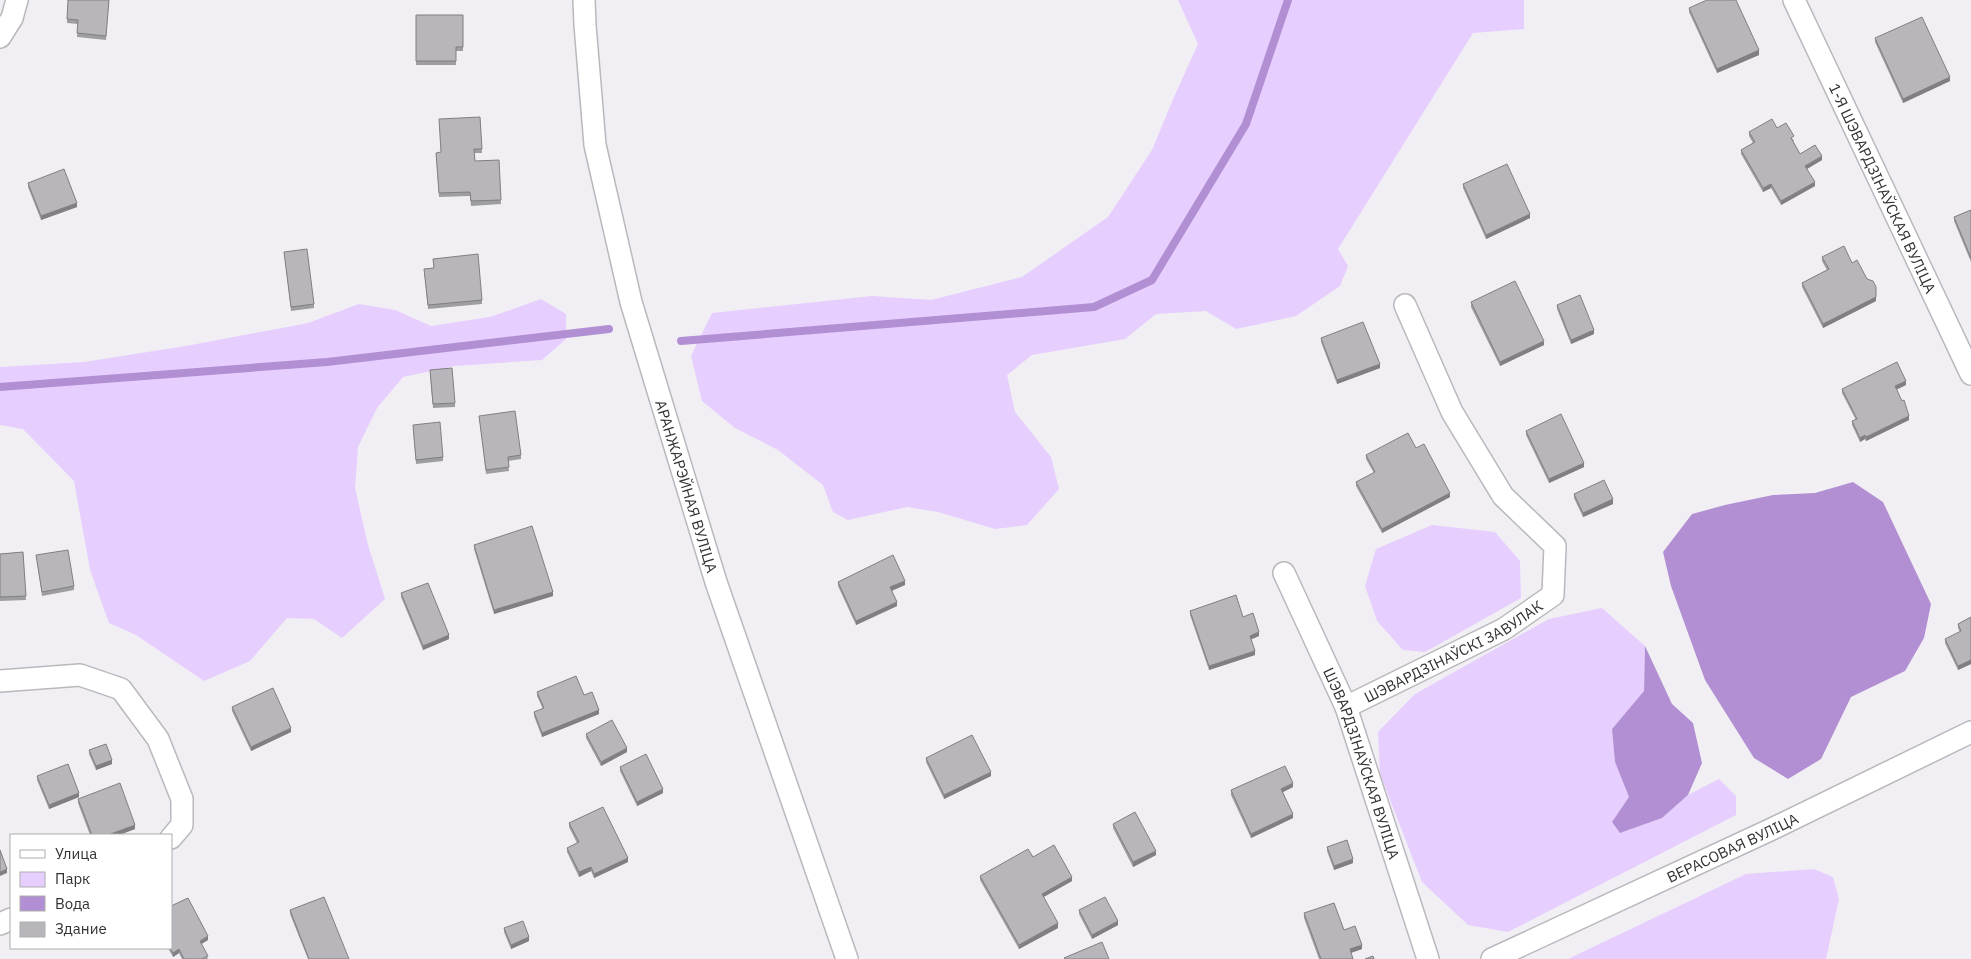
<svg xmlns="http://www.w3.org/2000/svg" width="1971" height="959" font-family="'IBM Plex Sans',sans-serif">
<rect width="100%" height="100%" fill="#f1eff4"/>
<!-- green -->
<path fill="#e6cefe" d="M1178,0H1524V29L1473,33L1338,249L1348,266L1340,286L1296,316L1236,329L1206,311L1156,314L1125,339L1032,355L1007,375L1015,412L1051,457L1059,489L1027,525L995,529L938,512L907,507L848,520L833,512L823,485L778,450L735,428L702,401L691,356L712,313L872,296L931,300L1022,277L1108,217L1152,150L1174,97L1198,44Z
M541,299L566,314V339L542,360L455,366L403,377L377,408L358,447L355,488L368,545L385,599L342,638L314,619L287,618L250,661L204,681L136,635L109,623L90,570L74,481L23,429L0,425V367L84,362L186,346L308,323L359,304L395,310L431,326L490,317Z
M1432,525L1495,532L1520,561L1521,598L1425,652L1403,650L1377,621L1365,586L1376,549Z
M1602,608L1645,646L1644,691L1612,729L1615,762L1629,797L1620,833L1662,818L1688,795L1719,779L1736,796V815L1508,932L1468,925L1422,882L1380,774L1378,732L1415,694L1549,619Z
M1814,869L1833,877L1839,899L1826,959H1568L1746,874Z"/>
<!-- water -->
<path fill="#b28fd3" d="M1853,482L1883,502L1931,604L1924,638L1905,671L1851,697L1821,759L1788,779L1754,758L1705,680L1671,586L1663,552L1692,514L1725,505L1773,495L1815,493Z
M1645,646L1672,704L1693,723L1702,763L1688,795L1662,818L1620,833L1612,822L1629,797L1615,762L1612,729L1644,691Z"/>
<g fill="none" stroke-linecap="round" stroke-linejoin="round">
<!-- stream -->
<path stroke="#b28fd3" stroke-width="8" d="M681,341L1094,307L1152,280L1246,124L1288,0
M0,387L327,362L609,329"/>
<defs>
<g id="street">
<path id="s1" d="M584,0L585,25L595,145L631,302L716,582L847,959"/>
<path id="s2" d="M1794,0L1971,374"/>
<path d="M0,37L12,18L17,0"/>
<path id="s3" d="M1284,573L1346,707L1428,959"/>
<path d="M0,681L80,675L121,689L158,739L182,799V825L171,838"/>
<path id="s4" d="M1346,707L1504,629L1553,595L1555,546L1503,496L1452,412L1405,305"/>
<path d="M0,924L11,919"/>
<path id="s5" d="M1492,959L1772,829L1971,732"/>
</g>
</defs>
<!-- street casing -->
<use href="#street" stroke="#bab8bc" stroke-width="24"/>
<!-- street -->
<use href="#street" stroke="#fff" stroke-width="21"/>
</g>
<!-- wall -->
<path fill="#9e9da0" d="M68,0H109L106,40L77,37L78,24L67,23Z
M1689,8L1759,55L1717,73L1689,12Z
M416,15H463V51H456V65H416Z
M1875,38L1950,81L1903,103L1875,42Z
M480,117L482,153H474L475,161L499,160L501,204L471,206L470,196L439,197L436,153L441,152Z
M1777,128L1794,140L1793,141L1800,154L1822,160L1807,169L1815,186L1781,205L1771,188L1763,192L1741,154V150L1753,143L1749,136V132Z
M28,183L77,207L41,220L28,187Z
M1463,184L1530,218L1486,239L1463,188Z
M1971,210V262L1954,221V217Z
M284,252L314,304V308L291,311Z
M1822,257L1852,263L1867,279L1876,287V301L1823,328L1802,287V283L1827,270L1822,261Z
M433,259L482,300V304L428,309L424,269L434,268Z
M1471,302L1544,345L1500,366L1471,307Z
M1557,305L1594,334L1571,344L1557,309Z
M1321,338L1380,368L1337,384L1321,342Z
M430,374L455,403V407L433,408Z
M1906,385L1896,390L1909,420L1866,441L1865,439L1860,442L1852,425V421L1856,420L1842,393V389Z
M479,416L521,455V459L508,461L509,471L486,474Z
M413,429L443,457V461L416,464Z
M1526,431L1584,467L1549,483L1526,435Z
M1416,448L1450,497L1382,533L1356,486V482L1374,473L1366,459V455Z
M1574,494L1613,504L1583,517L1574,498Z
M474,545L553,596L494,614L474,549Z
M23,552L26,600L0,601V554Z
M36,555L74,586V590L42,596Z
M838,582L905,585L892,591L897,606L856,625L838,586Z
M401,593L449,639L423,650L401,597Z
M1190,611L1243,617L1259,636L1251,639L1255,655L1209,670L1190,615Z
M1971,617V664L1958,670L1945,643V639L1960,632L1958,628V624Z
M537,692L584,695L599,714L542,737L534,716V712L543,709L537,696Z
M232,707L291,732L251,751L232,711Z
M586,734L627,752L601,766L586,738Z
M89,750L112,764L96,770L89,754Z
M926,758L991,776L944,799L926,762Z
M620,767L663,793L637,806L620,771Z
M37,776L79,797L49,809L37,780Z
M1293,787L1283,792L1293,818L1251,838L1231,795V790Z
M78,799L135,829L119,835H90L78,803Z
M569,823L628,862L594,878L591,871L579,877L567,852V848L577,843L569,827Z
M1113,824L1156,855L1133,867L1113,828Z
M1327,847L1353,863L1334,870L1327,851Z
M1033,857L1072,881L1043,897L1058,928L1019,949L980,880V876Z
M290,910L349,959H308L290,914Z
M1079,910L1118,925L1092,939L1079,914Z
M1304,913L1344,930L1362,949L1351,953L1353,959H1319L1304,918Z
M504,928L529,941L511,949L504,932Z
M208,940L201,944L208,959H182L179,953L173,957L168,948Z"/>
<!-- shaded-wall -->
<path fill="#817f82" d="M1759,50V55L1717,73V69Z
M1950,77V81L1903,103V99Z
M1822,156V160L1805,170V166Z
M1815,182V186L1781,205V201Z
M1771,184V188L1763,192V188Z
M77,203V207L41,220V216Z
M1530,214V218L1486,239V235Z
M1876,297V301L1823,328V324Z
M1594,330V334L1571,344V340Z
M1544,341V345L1500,366V362Z
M1380,364V368L1337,384V380Z
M1906,381V385L1895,390V386Z
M1909,416V420L1866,441V437Z
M1865,435V439L1860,442V438Z
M1584,463V467L1549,483V479Z
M1450,493V497L1382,533V529Z
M1613,499V504L1583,517V513Z
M905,581V585L890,591V587Z
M553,592V596L494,614V610Z
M897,602V606L856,625V621Z
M1259,632V636L1250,640V636Z
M449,635V639L423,650V646Z
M1255,651V655L1209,670V666Z
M1971,660V664L1958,670V666Z
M599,710V714L542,737V733Z
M291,728V732L251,751V747Z
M627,748V752L601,766V762Z
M112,760V764L96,770V766Z
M991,772V776L944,799V795Z
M1293,783V787L1281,793V789Z
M663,789V793L637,806V802Z
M79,793V797L49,809V805Z
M1293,814V818L1251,838V834Z
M135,825V829L119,835H108Z
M1156,851V855L1133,867V862Z
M628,858V862L594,878V874Z
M1353,859V863L1334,870V866Z
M591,867V871L579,877V872Z
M7,869V873L0,876V872Z
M1072,877V881L1042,898V894Z
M1118,921V925L1092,939V935Z
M1058,923V928L1019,949V945Z
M208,936V940L200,945V941Z
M529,937V941L511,949V945Z
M1362,945V949L1350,953V949Z
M179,949V953L173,957V953Z"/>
<!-- building -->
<path fill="#b8b6ba" stroke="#817f82" d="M68,0H109L106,36L77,33L78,20L67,19Z
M1707,0H1736L1759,50L1717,69L1689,8Z
M416,15H463V47H456V61H416Z
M1922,17L1950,77L1903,99L1875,38Z
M480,117L482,149H474L475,161L499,160L501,200L471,201L470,192L439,193L436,153L441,152L439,119Z
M1772,119L1777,128L1786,123L1794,136L1791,138L1800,154L1815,145L1822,156L1805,166L1815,182L1781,201L1771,184L1763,188L1741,150L1755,142L1749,132Z
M1507,164L1530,214L1486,235L1463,184Z
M64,169L77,203L41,216L28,183Z
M1971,210V258L1954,217Z
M1844,246L1852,263L1857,260L1867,279L1873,281L1876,287V297L1823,324L1802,283L1829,269L1822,257Z
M307,249L314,304L291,307L284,252Z
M478,254L482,300L428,305L424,269L434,268L433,259Z
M1515,281L1544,341L1500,362L1471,302Z
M1580,295L1594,330L1571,340L1557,305Z
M1363,322L1380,364L1337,380L1321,338Z
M1897,362L1906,381L1895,386L1902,401L1904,400L1909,416L1866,437L1865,435L1860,438L1852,421L1857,419L1842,389Z
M452,368L455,403L433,404L430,370Z
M515,411L521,455L508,457L509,467L486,470L479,416Z
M1561,414L1584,463L1549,479L1526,431Z
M440,422L443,457L416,460L413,425Z
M1408,433L1416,448L1424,444L1450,493L1382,529L1356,482L1375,472L1366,455Z
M1604,480L1613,499L1583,513L1574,494Z
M532,526L553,592L494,610L474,545Z
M68,550L74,586L42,592L36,555Z
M23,552L26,596L0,597V554Z
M893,555L905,581L890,587L897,602L856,621L838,582Z
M428,583L449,635L423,646L401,593Z
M1236,595L1243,617L1253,613L1259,632L1250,636L1255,651L1209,666L1190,611Z
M1971,617V660L1958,666L1945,639L1961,631L1958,624Z
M576,676L584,695L592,692L599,710L542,733L534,712L544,708L537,692Z
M273,688L291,728L251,747L232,707Z
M612,720L627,748L601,762L586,734Z
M972,735L991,772L944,795L926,758Z
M106,744L112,760L96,766L89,750Z
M646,754L663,789L637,802L620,767Z
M68,764L79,793L49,805L37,776Z
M1285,766L1293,783L1281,789L1293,814L1251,834L1231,790Z
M120,783L135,825L108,835H92L78,799Z
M603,807L628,858L594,874L591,867L579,872L567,848L579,842L569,823Z
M1135,812L1156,851L1133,862L1113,824Z
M1347,840L1353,859L1334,866L1327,847Z
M1054,845L1072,877L1042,894L1058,923L1019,945L980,876L1028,849L1033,857Z
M0,850L7,869L0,872Z
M324,897L349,959H309L290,910Z
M1105,897L1118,921L1092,935L1079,910Z
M188,898L208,936L200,941L208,956L202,959H184L179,949L173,953L170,948H171V906Z
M1334,903L1344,930L1355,926L1362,945L1350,949L1353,959H1321L1304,913Z
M523,921L529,937L511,945L504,928Z
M1102,942L1109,959H1065L1064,958Z
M1373,956L1374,959H1365Z"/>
<g text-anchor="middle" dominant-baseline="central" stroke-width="4" stroke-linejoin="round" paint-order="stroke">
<!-- street labels -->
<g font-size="15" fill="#323133" stroke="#fff">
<text stroke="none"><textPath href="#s2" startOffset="208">1-Я ШЭВАРДЗІНАЎСКАЯ ВУЛІЦА</textPath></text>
<text stroke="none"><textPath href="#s1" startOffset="499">АРАНЖАРЭЙНАЯ ВУЛІЦА</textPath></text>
<text stroke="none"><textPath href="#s4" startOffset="121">ШЭВАРДЗІНАЎСКІ ЗАВУЛАК</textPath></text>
<text stroke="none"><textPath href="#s3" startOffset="206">ШЭВАРДЗІНАЎСКАЯ ВУЛІЦА</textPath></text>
<text stroke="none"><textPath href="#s5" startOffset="265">ВЕРАСОВАЯ ВУЛІЦА</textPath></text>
</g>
</g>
<!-- legend -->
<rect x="10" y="834" width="162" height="115" fill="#ffffff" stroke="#adadad"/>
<rect x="20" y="850" width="25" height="8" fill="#ffffff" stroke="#adadad"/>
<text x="55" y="859" font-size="15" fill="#323133">Улица</text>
<rect x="20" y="872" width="25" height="15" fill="#e6cefe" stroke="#adadad"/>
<text x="55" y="884" font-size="15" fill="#323133">Парк</text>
<rect x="20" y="896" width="25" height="15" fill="#b28fd3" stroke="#adadad"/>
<text x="55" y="909" font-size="15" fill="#323133">Вода</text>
<rect x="20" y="922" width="25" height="15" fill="#b8b6ba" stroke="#adadad"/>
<text x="55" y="934" font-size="15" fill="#323133">Здание</text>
</svg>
